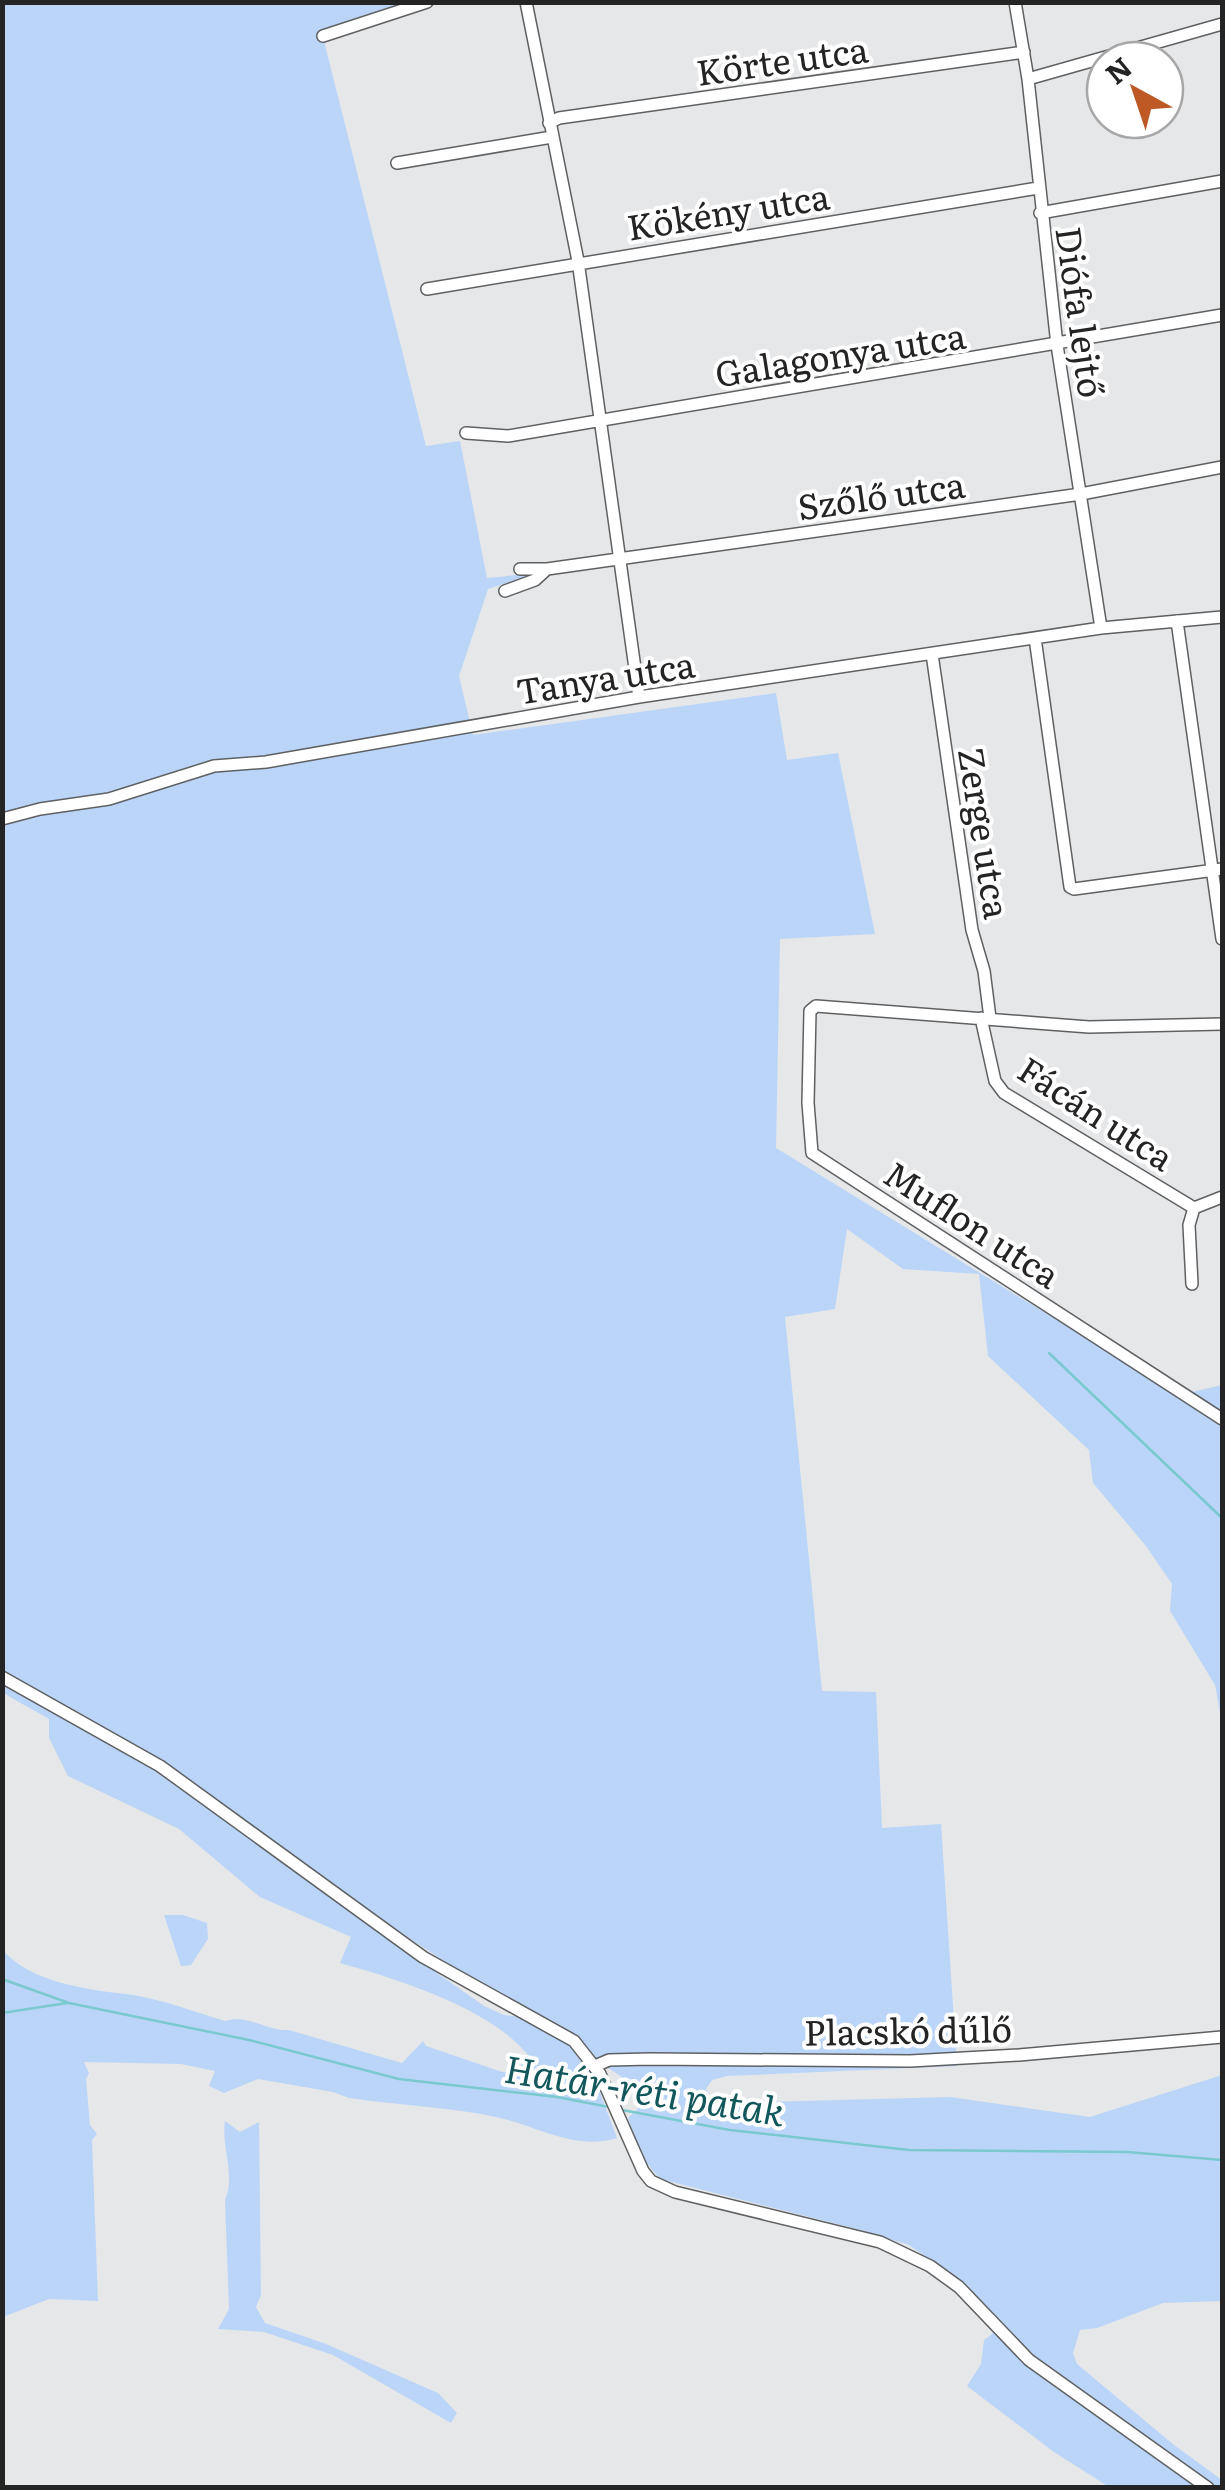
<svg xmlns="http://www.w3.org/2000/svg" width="1225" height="2490" font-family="Literata,serif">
<rect width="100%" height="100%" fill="#e5e7e9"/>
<!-- green -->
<path fill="#bbd5f9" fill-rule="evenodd" d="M3,3H405L324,41L426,446L460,441L487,578L536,573L488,589L459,676L473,735L776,693L787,760L838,753L875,934L780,939L776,1148L1179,1395L1222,1385V1723L1215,1685L1170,1611L1172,1584L1146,1546L1093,1483L1089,1450L988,1356L979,1274L903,1269L847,1229L835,1309L785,1317L822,1691L876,1692L882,1828L941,1824L957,2066L727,2076L712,2080L706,2089L712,2099L723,2103L950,2097L1090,2117L1222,2075V2301L1163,2303L1097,2328L1080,2330L1073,2353L1077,2364L1174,2445L1222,2480V2487H1109L1054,2452L967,2386L981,2364L984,2340L1003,2326L968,2286L909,2245L861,2230L660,2179L640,2155L628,2118L651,2096L585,2053L617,2138C575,2151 538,2126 496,2117C449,2107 397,2105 349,2098L333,2092L258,2079L224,2093L209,2086L215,2071L181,2064L84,2062L89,2073L86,2079L90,2125L97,2134L92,2140L98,2301L49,2299L3,2317L2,1949C30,1984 93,1990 133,1995C164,2000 195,2012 225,2021C249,2014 266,2031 289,2030L402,2063L423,2041L426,2046L502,2072L516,2073L528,2055C490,2008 397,1979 340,1963L351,1937L260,1897L179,1829L68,1776L49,1738V1719L3,1693ZM271,1848L530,2017V2018L504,2015L484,2006L342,1906Z
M164,1915H183L207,1923L208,1939L191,1965L181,1966Z
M225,2121L240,2132L259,2122L261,2295L256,2307L265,2323L326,2344L438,2393L457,2413L451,2423L333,2355L264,2332L218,2329L229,2309L225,2200C236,2175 221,2148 225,2121Z"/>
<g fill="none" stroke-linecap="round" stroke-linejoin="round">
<!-- stream -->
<path stroke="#7ac9ce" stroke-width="2.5" d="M1049,1353L1222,1518
M2,1979L69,2003L249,2040L399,2079L557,2097L609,2107
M2,2013L67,2003
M622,2110L730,2130L909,2150L1127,2152L1222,2160"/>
<defs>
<path id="minor" d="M526,2L578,261L639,697
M1015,2L1028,79L1057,345L1101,628
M323,36L427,2
M1028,79L1222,24
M549,123L559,118L1024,52
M397,163L552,137
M1040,213L1222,181
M427,289L1038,188
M466,433L508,436L1222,315
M520,569H547
M505,591L535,580L547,569L1081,494L1222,467
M1177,621L1222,939
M1035,638L1070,887L1074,889L1222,869
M932,654L972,930L984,971L990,1018
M2,819L40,809L109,799L214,766L266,762L639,697L1101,628L1222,617
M981,1018L995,1081L1004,1093L1194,1208L1222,1197
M1222,1024L1089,1027L816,1006L810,1011L808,1103L812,1153L1222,1419
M1192,1284L1189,1225L1194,1208
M2,1677L160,1766L423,1957L574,2041L600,2074L643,2171L651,2181L675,2192L880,2242L930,2266L959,2287L1029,2360L1208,2488
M595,2066L609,2060L650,2059L910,2061L1019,2055L1222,2037"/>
</defs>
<!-- minor casing -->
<use href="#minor" stroke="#5f6062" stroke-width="14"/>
<!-- minor -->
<use href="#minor" stroke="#fff" stroke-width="11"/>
</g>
<g text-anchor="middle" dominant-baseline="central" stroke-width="8" stroke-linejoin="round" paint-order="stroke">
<!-- street labels -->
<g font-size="35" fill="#242425" stroke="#fff">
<text transform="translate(782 59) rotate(-8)">Körte utca</text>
<text transform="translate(728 210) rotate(-9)">Kökény utca</text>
<text transform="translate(1082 312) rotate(82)">Diófa lejtő</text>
<text transform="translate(840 353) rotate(-9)">Galagonya utca</text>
<text transform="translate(881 494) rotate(-8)">Szőlő utca</text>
<text transform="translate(605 676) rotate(-9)">Tanya utca</text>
<text transform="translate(986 833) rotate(81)">Zerge utca</text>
<text transform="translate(1097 1112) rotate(33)">Fácán utca</text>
<text transform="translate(973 1223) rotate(33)">Muflon utca</text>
<text transform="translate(908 2029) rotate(-1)">Placskó dűlő</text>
</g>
<!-- water labels -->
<g font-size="38" font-style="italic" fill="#12575b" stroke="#fff">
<text transform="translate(645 2088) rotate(9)">Határ-réti patak</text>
</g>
</g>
<!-- border -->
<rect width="1225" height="2490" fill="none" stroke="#242425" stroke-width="10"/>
<!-- north arrow -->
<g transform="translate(1135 90) rotate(320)"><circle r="48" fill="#ffffff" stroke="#a7a7a8" stroke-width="2.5"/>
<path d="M0-8L18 38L0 25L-18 38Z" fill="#be5926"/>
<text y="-15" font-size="28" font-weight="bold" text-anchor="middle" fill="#242425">N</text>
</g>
</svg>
